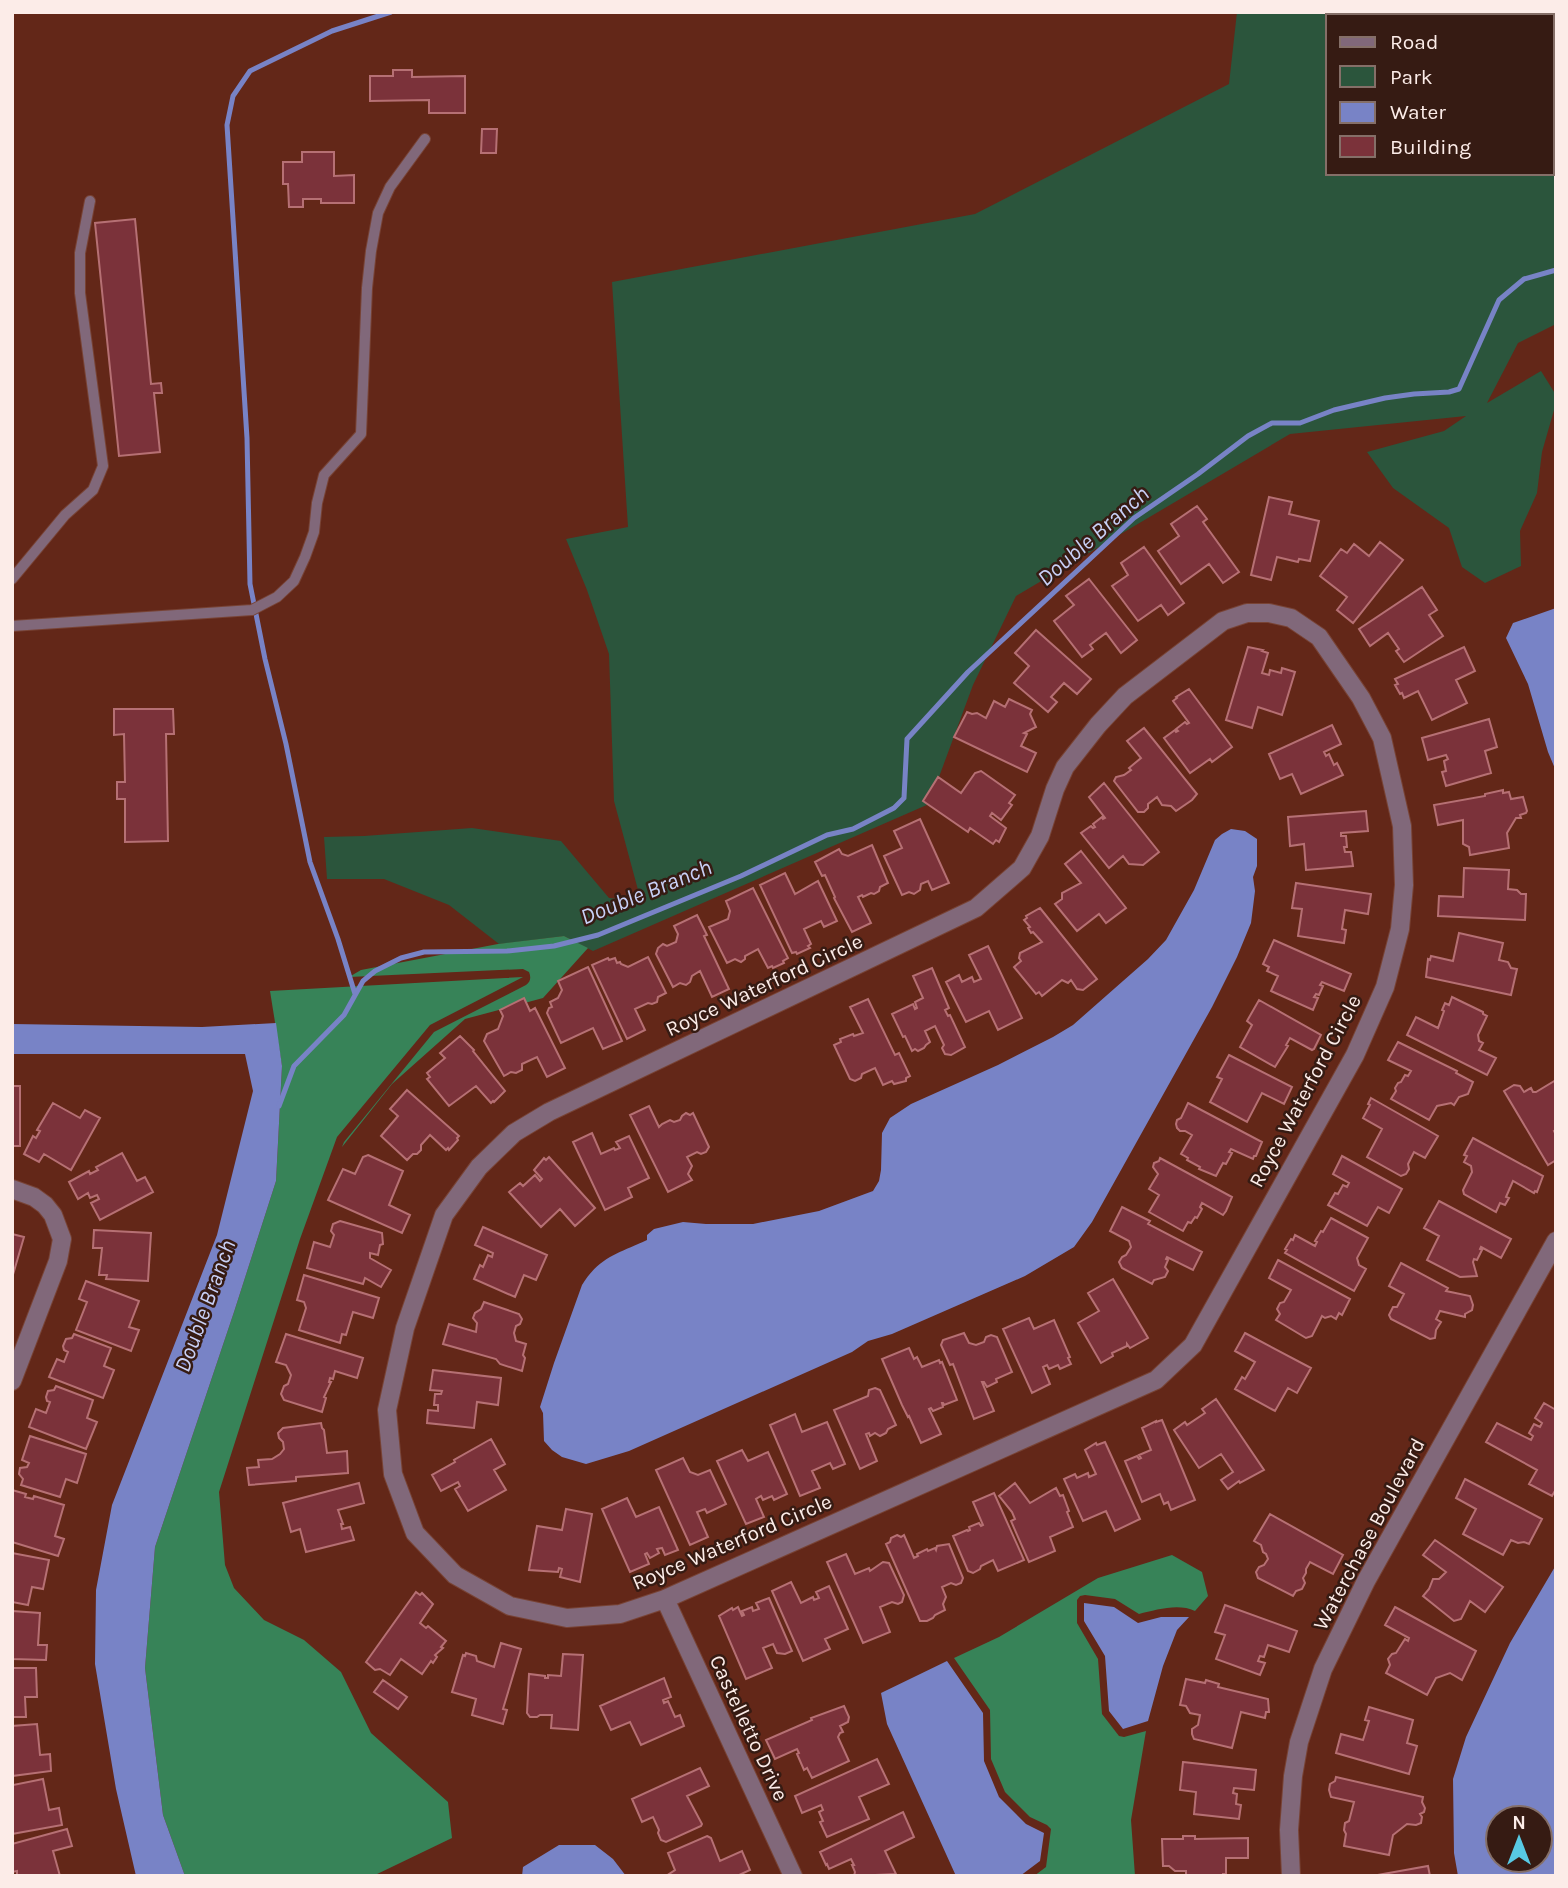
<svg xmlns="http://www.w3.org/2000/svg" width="1568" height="1888" font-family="Karla,sans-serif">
<rect width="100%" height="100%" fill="#632718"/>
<!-- green -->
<path fill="#2b553c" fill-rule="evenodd" d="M1237,12H1556V324L1518,343L1487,403L1541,371L1556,395V403L1542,452L1537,493L1520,531L1521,566L1485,583L1462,567L1449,528L1393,488L1367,452L1444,431L1466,416L1290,434L1016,596L973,685L929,804L593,951L564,936L499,944L449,905L384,879H327L324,837L364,836L472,828L561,841L609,898L641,901L614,801L609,654L587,590L566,539L628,527L612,282L975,214L1229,84ZM1328,16H1552V173H1328Z"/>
<!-- forest -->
<path fill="#378358" d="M564,936L588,948L543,998L465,1019L392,1084L342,1147L344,1142L434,1032L526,985C531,981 531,977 529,972L523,969L349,977L361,970L498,944Z
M523,977L430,1025L337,1137L300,1239L219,1492L225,1565L234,1588L264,1620L304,1640L341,1672L371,1733L448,1802L452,1838L373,1876H185L163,1815L145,1668L155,1547L234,1312L276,1181L282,1066L270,991Z
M1172,1555L1202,1572L1208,1596L1195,1611C1178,1603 1156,1610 1139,1614L1115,1599L1085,1595L1080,1596L1077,1600V1623L1098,1659L1102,1714L1119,1736L1124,1737L1146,1731L1131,1820L1135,1876H1034L1046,1867L1051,1829L1047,1825L1030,1817L1005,1792L991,1759L990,1710L954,1658L999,1637L1098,1578Z"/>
<!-- water -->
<path fill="#7883c6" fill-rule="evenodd" d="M1556,608V771L1548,752L1528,684L1506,638L1513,623Z
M1231,829L1245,831L1257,839V866L1253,877L1255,891L1251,923L1237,957L1212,1007L1092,1222L1074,1247L1025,1276L892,1334L868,1341L852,1352L629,1451L586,1464L562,1457L552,1450L544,1441L543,1413L540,1407L554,1363L582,1285C599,1257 619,1253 647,1240V1235L654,1229L683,1222L706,1224H753L819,1211L873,1191L879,1181L881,1170L882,1133L890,1118L911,1104L998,1065L1053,1037L1073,1025L1148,959L1166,940L1194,890L1215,840L1222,834Z
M276,1023L282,1066L276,1181L234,1312L155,1547L145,1668L163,1815L185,1876H136L116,1789L95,1664L96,1590L112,1505L217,1235L253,1091L245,1054H12V1024L202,1027Z
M1556,1565V1876H1458L1454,1853L1453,1779L1466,1737L1510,1643ZM1540,1818V1860H1498V1818Z
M1084,1603L1114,1607L1138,1623L1161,1617H1189L1177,1630L1163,1666L1148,1721L1123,1729L1109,1711L1105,1656L1084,1621Z
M947,1661L983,1713L984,1761L999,1797L1026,1824L1044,1833L1040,1861L1020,1876H956L887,1724L881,1693Z
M559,1845H595L613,1859L626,1876H522L523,1867Z"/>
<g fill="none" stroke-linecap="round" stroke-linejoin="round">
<!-- stream -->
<path stroke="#7883c6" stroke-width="5" d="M355,994L338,939L310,862L286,744L265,659L250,584L247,438L227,125L233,96L250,71L332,31L391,12
M279,1106L294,1066L344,1015L363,981L375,971L401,958L424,952L507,951L554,946L598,935L741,876L827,835L853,829L894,808L904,798L907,739L968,672L1134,518L1198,474L1248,436L1272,423H1300L1334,410L1385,398L1414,394L1449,392L1459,389L1499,300L1524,279L1556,270"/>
</g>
<!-- building -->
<path fill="#7b323a" stroke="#b67074" stroke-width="2" d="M393,70H412V77L465,76V113H429V100L370,101V76H393Z
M482,129H497L496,153H481Z
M302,152H334V176L354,175V203H321V199H303V207H289L288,184H283V162H302Z
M135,219L151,384L161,383L162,393H154L160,452L119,456L95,223Z
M1269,497L1292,502L1289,514L1319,521L1310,561L1299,559L1298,562L1277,557L1271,580L1251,575Z
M1197,506L1207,519L1203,522L1239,572L1223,583L1209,564L1181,584L1158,551L1179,536L1171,524Z
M1380,542L1403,560L1353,623L1337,610L1347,597L1320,576L1341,549L1347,553L1354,544L1369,556Z
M1144,547L1184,603L1168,615L1161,605L1138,621L1112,586L1128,575L1121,563Z
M1089,579L1137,640L1121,653L1106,633L1090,645L1093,649L1082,657L1054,621L1074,605L1066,596Z
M1422,587L1437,610L1429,615L1443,636L1404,662L1396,651L1399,649L1388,633L1370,646L1359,629Z
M1036,630L1091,679L1077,694L1064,683L1051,697L1057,702L1048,712L1014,683L1029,666L1015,653Z
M1248,647L1263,650L1262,651L1268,653L1262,673L1269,675L1270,670L1281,673L1282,668L1295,672L1282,715L1258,707L1252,728L1226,720Z
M1464,647L1475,671L1456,680L1467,703L1432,720L1418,691L1404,698L1402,693L1400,694L1395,685L1398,684L1395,679Z
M1189,689L1232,747L1212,762L1210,759L1190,773L1164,738L1175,730L1176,732L1178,731L1176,729L1185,722L1187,724L1189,723L1173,701L1177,698L1176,697Z
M1009,699L1032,710L1030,714L1036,727L1024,733L1027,734L1021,746L1036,753L1027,772L954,737L967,712L972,714L977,713L986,718L994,701L1005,707Z
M114,709H173L174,734H166L168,841L125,842V799H117V782H125L124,734L114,735Z
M1489,719L1497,747L1485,751L1491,773L1446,786L1442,772L1446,771L1444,761L1448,759L1446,755L1428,760L1422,738Z
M1332,725L1341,744L1324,752L1326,756L1329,754L1334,765L1337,763L1343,775L1301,794L1292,774L1280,779L1269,754Z
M1144,728L1197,794L1192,800L1176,811L1171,806L1162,805L1157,797L1148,804V808L1144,812H1138L1114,781L1116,777L1124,775L1131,770L1129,768L1141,758L1127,741Z
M981,771L1015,795L1009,803L1012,805L1001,820L992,813L990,816L1006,828L999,842L996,840L993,844L970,828L968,832L923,801L938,777L961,793L975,773Z
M1104,783L1159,852L1143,865L1129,864L1123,856L1109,868L1081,833L1091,826L1093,828L1095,827L1093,824L1102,817L1103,819L1105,818L1089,797Z
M1503,790V793L1509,792L1511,799L1523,797L1527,811L1526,813L1520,815L1521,818H1516L1507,833L1509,848L1470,855L1469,847L1463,844V820L1438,825L1434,805L1485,796V794Z
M1366,811L1368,831L1341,833V836H1346L1347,847H1344L1345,852H1351L1353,866L1306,870L1304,844L1290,846L1288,817Z
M920,819L949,883L932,890L928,881L921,884L920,890L914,894L909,892L902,895L884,856L902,848L894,831Z
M872,845L888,883L880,887L879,891L874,894L871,893L863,897L862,895L858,897L871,923L852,932L834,898L835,897L825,875L822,876L815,862L839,849L842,854L848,856Z
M1081,851L1126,908L1106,923L1099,914L1077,931L1055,904L1062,899V893L1081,883L1065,864Z
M1464,868L1509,870L1508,889L1517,890L1521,894H1526L1525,920L1438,916L1439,896L1463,897Z
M785,873L795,894L818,881L837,921L824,927L821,921L804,929L811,944L808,946L810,948L797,954L796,952L792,953L760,885Z
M1296,883L1371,894L1368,914L1345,910L1342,929L1346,930L1344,943L1298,936L1302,909L1292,908Z
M753,888L788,958L783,961L784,963L773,968L772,966L768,968L758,949L745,956V959L741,962L735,959L727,963L709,927L728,919L730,911L726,901Z
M1040,908L1097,979L1083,990L1077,989L1071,980L1068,983L1062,980L1042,996L1039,992L1036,994L1014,967L1021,961L1019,958L1020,953L1042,942L1033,932L1031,933L1028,928L1030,927L1024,920L1027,918L1026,916Z
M697,915L707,935L704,936L729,989L712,997L700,971L692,976L690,982L686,985L680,983L673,987L656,954L658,948L663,944L667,946L676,942L678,934L674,926Z
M1459,933L1503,943L1499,960L1508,962L1511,968L1517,969L1511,995L1426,977L1428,959L1430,960L1431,956L1453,961Z
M1274,940L1351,974L1344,991L1322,982L1320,985L1323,986L1319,995L1316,994L1314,997L1318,998L1313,1010L1271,991L1278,976L1267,971L1269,967L1263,964Z
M988,946L1022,1018L998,1030L989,1011L966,1022L946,982L959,975L962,982L972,977L974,982L981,979L969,955Z
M648,957L666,993L658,997L657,1002L652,1004L648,1003L635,1009L645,1030L627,1039L592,965L608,958L609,960L615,958L617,963L620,962L621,964L628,967Z
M588,967L622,1041L603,1049L593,1028L561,1043L547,1013L549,1008L552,1007L550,1002L558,998L562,990L558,981Z
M932,968L949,1008L945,1010L948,1016L950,1015L965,1047L951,1055L945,1054L942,1048L944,1045L935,1026L925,1031L930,1042L926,1045L924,1048L918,1051L915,1049L912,1051L905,1036L903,1037L892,1014L913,1004L915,1009L917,1008L915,1002L923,998L913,976Z
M1452,997L1483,1012V1014L1487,1016L1478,1035L1479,1041L1483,1043L1479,1050L1496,1058L1487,1075L1407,1035L1416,1017L1438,1028L1444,1011L1442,1010L1445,1003L1449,1005Z
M524,998L530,1011L535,1008L565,1068L547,1077L537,1057L522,1064V1070L516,1073L511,1072L504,1076L484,1041L487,1034L498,1029L503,1016L500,1010Z
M868,999L895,1055L899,1053L910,1076L906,1078V1081L894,1084L892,1081L883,1085L875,1068L862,1074L861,1078L855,1081L850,1079L834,1045L841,1042L840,1039L853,1034L854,1036L863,1033L850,1007Z
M1259,1000L1321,1035L1314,1049L1312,1050L1290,1038L1286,1045L1288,1046L1275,1067L1240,1047L1252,1025L1247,1021Z
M460,1036L474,1050L473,1051L505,1091L494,1102L493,1101L491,1103L476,1086L449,1106L427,1079L430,1077L427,1073L445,1058L440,1053Z
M1398,1042L1457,1071L1456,1073L1473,1082L1468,1094L1459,1097L1454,1105L1451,1103L1437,1106L1429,1120L1391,1099L1396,1091L1395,1088L1398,1083L1401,1082L1405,1075L1408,1076L1411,1071L1388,1060Z
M1229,1055L1292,1087L1284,1104L1262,1093L1247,1122L1210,1102L1222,1079L1217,1077Z
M1556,1080V1130L1554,1131L1556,1135V1160L1548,1165L1504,1091L1514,1085L1520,1086L1524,1092L1531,1088L1533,1092H1536Z
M12,1086H20V1146H12Z
M407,1090L459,1136L457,1138L458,1140L449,1150L448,1148L446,1150L430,1135L421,1145V1150L417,1154H413L407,1160L381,1136L398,1116L390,1109Z
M1371,1098L1438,1136L1425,1158L1414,1152L1408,1164L1409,1169L1406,1174L1401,1176L1367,1157L1382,1129L1363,1118L1370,1105L1368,1104Z
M53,1103L80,1118L85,1110L100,1118L71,1170L44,1154L39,1162L24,1154L33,1136L36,1138L40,1131L37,1130Z
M1188,1103L1262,1142L1256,1156H1254L1253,1159L1231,1149L1229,1152L1232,1153L1226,1164L1223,1163L1216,1176L1199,1169L1200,1167L1187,1160L1188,1158L1181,1154L1192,1135L1185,1131H1180L1177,1128L1176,1124L1177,1120L1181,1118Z
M649,1106L659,1127L662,1124L670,1120L674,1122L680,1120L682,1116L686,1113L690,1115L693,1113L709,1147L706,1152L701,1154L697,1152L687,1157L692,1166L688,1174L692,1180L668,1192L630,1115Z
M592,1133L601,1154L614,1148L615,1150L620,1148L616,1142L629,1136L649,1178L628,1188L632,1197L605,1210L573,1142Z
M1473,1138L1543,1176L1537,1192L1535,1191L1534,1193L1513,1181L1506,1197L1509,1198L1505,1205L1500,1203L1496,1212L1464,1194L1463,1190L1472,1172L1471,1166L1464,1162L1467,1156L1464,1155Z
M122,1153L137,1181L145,1177L153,1192L100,1220L91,1203L99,1199L97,1195L90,1198L88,1193L78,1199L69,1182L89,1171L90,1174L98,1170L96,1167Z
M368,1155L403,1171L389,1205L410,1215L402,1233L328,1200L343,1169L355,1174L363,1157Z
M1342,1156L1402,1189L1389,1213L1378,1207L1367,1226L1328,1205L1335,1193L1338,1194L1343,1185L1347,1187L1349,1183L1333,1174Z
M549,1157L595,1208L575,1226L560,1209L541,1227L509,1192L520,1183L523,1186L535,1175L540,1181L542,1179L534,1170L544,1158L546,1160Z
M1160,1158L1232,1197L1226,1211L1223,1215L1202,1203L1200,1207L1202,1209L1197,1218L1195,1217L1191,1223L1188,1222L1183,1231L1149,1212L1159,1195L1149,1189L1158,1174L1153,1167L1154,1163L1159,1161Z
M1439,1201L1511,1239L1501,1258L1481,1247L1480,1249L1482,1250L1477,1260L1474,1259L1473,1262L1477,1276L1460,1277L1427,1260L1439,1236L1424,1228Z
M1122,1207L1150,1221L1148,1224L1202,1252L1193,1270L1167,1257L1166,1259L1168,1260L1165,1267L1168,1271L1165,1277L1154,1280L1152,1284L1122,1268L1119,1262L1122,1257L1126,1255L1131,1247L1129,1241L1110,1231Z
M1331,1218L1368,1238L1357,1258L1359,1265L1366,1269L1354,1291L1285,1253L1287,1250L1285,1249L1291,1239L1293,1240L1295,1235L1315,1246L1317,1242L1315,1241L1321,1231L1323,1232Z
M340,1221L382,1233L383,1244L380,1245L378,1255L370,1253V1258L391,1270L381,1287L365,1278L363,1284L307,1268L314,1242L330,1247L334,1235L331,1231L333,1224Z
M483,1227L547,1255L536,1280L524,1275L515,1297L474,1279L480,1265L483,1267L488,1255L492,1257L493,1253L475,1245Z
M94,1230L151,1233L148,1281L106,1279L107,1275H99L102,1248H93Z
M12,1234L24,1237L12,1278Z
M1278,1260L1350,1299L1342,1315L1339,1313L1336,1319L1331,1316L1325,1318L1322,1316L1312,1336L1306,1338L1276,1320L1280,1314L1277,1309L1280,1303L1284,1302L1291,1290L1269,1278Z
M1401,1263L1448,1288L1446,1291L1470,1296L1473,1305L1472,1310L1465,1314V1317L1440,1311L1436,1319L1441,1322L1436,1330L1435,1338L1430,1339L1391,1319L1389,1315L1393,1307H1397L1404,1294L1389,1286Z
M304,1275L379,1298L373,1318L353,1312L346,1335L342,1334L340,1343L299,1330L306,1308L304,1302L297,1300Z
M1113,1279L1148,1338L1130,1348L1127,1344V1346L1112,1353L1113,1356L1101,1363L1078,1323L1099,1311L1088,1293Z
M86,1281L139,1301L129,1327L139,1330L131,1351L76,1330L87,1302L79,1299Z
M484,1302L519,1314L522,1319L520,1324L516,1326L514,1333L516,1341L526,1344L523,1355L525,1358L522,1371L500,1364L496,1359L443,1344L449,1324L476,1332L477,1323L473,1318L475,1313L481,1309Z
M1029,1318L1034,1329L1054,1320L1070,1357L1068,1358L1071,1364L1060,1369L1058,1365L1049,1369L1047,1365L1043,1367L1050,1384L1032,1393L1003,1329Z
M964,1333L969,1343L976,1345L984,1342L986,1337L991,1335L997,1337L1012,1372L996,1379L997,1382L987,1387L984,1382H982L994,1411L974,1419L953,1364L950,1365L941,1345L943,1340Z
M1245,1333L1311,1368L1297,1393L1288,1388L1275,1411L1235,1389L1242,1377L1245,1379L1255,1362L1235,1351Z
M74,1334L111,1348L104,1366L114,1370L103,1398L49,1377L57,1359L64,1362L68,1352L64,1350L63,1346L66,1339L72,1338Z
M286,1334L363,1358L357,1378L335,1371L333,1379L330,1378L329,1382H331L324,1397L326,1398L322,1412L284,1400L281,1394L284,1386L288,1384L291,1375L286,1365L276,1362Z
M909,1348L914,1359L917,1357L922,1367L939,1360L940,1363L942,1362L957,1400L944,1405L943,1403H942L943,1407L933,1411L931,1408L929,1409L941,1434L921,1443L909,1416L908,1417L902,1405L882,1359Z
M433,1370L501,1378L498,1405L477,1402L474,1428L427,1423L428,1410L438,1411V1405H434L435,1394H441L442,1391L430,1390Z
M56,1386L93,1400L87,1418L97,1422L86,1449L29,1427L36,1409L46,1413L50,1402L47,1401L46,1397L48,1391L54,1390Z
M875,1388L880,1390L896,1425L888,1429L886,1433L880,1436L875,1433L870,1436L869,1433L866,1434L877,1461L860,1469L834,1410L868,1396L869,1390Z
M1216,1399L1264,1470L1240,1483L1239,1481L1228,1489L1221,1480L1233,1472L1221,1454L1199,1468L1174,1430L1185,1422L1187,1425L1205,1413L1202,1409Z
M1544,1403L1556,1410V1489L1552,1496L1529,1484L1537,1470L1486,1442L1497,1423L1531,1440L1533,1436L1529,1433L1534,1424L1540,1427L1542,1423L1535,1418Z
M795,1414L802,1432L827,1422L845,1464L833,1469L830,1463L812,1471L820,1488L800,1496L770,1425Z
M1162,1420L1195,1500L1171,1510L1168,1502L1164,1504L1160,1494L1142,1502L1125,1461L1137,1456L1139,1459L1141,1458L1139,1455L1151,1450L1142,1428L1156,1421V1422Z
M321,1423L322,1428L324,1430L327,1453L347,1451L348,1473L296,1477V1481L249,1485L247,1468L259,1467L258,1460L272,1459L280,1454L284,1449L283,1442L279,1438L278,1433L283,1428Z
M30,1436L86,1454L77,1483L66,1479L60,1497L21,1485L23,1479L19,1474L20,1468L27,1467L29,1463L22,1460Z
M491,1439L505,1464L494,1470L506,1490L468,1511L455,1489L460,1486L458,1482L441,1491L432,1475L455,1462L454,1460Z
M1105,1442L1140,1519L1115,1531L1106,1511L1083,1521L1064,1479L1075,1474L1077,1478L1088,1473L1089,1477L1096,1474L1085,1450L1096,1443L1097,1445Z
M742,1450L748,1461L768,1452L787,1494L774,1500L772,1496L763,1500L761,1496L756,1499L764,1517L746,1524L717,1461Z
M683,1458L690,1472L698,1475L710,1470L726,1504L707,1513L705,1509L697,1512L708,1537L690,1545L656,1470Z
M1465,1479L1542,1519L1529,1544L1524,1542L1518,1543L1511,1540L1503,1555L1463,1534L1476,1509L1456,1498Z
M359,1483L364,1503L338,1510L343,1524H341L342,1529L350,1527L354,1540L306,1552L300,1529L291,1532L283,1503Z
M1015,1483L1030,1503L1056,1488L1060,1496L1063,1495L1069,1511L1067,1512L1073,1527L1050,1537L1055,1551L1029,1562L1011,1521L1015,1519L1012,1512L999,1496Z
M12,1490L26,1494L25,1497L33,1499L34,1496L64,1505L55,1536L64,1539L58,1556L12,1542Z
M994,1493L1024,1560L998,1571L993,1560L981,1566L980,1569L973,1573L968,1571L953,1536L967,1530L968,1531L970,1530L969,1527L979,1523L981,1526L983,1525L973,1502Z
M627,1498L636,1517L659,1507L678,1550L665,1555L662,1548L657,1549L659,1553L650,1558L647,1553L645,1554L649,1564L630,1572L602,1509Z
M566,1509L592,1514L580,1582L560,1577L562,1569L559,1568L558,1572L529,1570L537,1526L562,1530Z
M1270,1514L1343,1555L1333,1574L1310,1562L1306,1569V1573L1303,1578L1305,1583L1302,1589L1296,1591L1293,1596L1258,1578L1256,1572L1259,1567L1264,1565L1268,1559L1266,1554L1263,1552L1261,1545L1254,1541Z
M897,1535L901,1537L904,1535L914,1558L918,1556L917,1554L927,1549L928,1551L935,1548L936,1550L937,1546L949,1544L963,1578L961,1583L956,1585L951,1583L942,1587L946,1597L943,1604L945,1610L935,1615L933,1618L927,1621H920L886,1544L890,1542L891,1538Z
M1435,1540L1503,1587L1485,1612L1470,1601L1461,1619L1454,1621L1423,1596L1429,1589L1433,1579H1439L1446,1572L1423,1555Z
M12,1553L49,1560L43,1589L32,1587L28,1605L12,1602Z
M846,1554L855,1574L869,1568L870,1571L883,1562L889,1563L904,1595L902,1602L898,1604L892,1602L880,1607L890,1632L863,1643L827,1562Z
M791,1582L801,1603L813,1597L814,1600L819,1598L816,1592L829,1586L848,1629L825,1639L830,1649L803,1661L772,1591Z
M416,1592L420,1595L422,1593L433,1604L420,1623L426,1628L428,1626L446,1641L441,1647L443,1648L435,1655L437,1657L433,1663L431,1661L422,1674L401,1659L390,1675L380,1669L375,1670L366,1662Z
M769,1598L792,1651L785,1654L777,1653L773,1644L763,1648L772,1668L746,1679L719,1616L732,1608L733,1610L738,1607L742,1616L744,1615L742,1611L752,1607L753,1611L759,1609L756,1603Z
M1225,1605L1297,1631L1289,1652L1268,1645L1264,1657L1260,1656L1258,1661L1265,1663L1260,1675L1216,1659L1225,1635L1215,1632Z
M1395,1607L1476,1651L1462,1680L1450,1673L1436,1678L1427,1695L1386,1673L1390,1665L1388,1659L1392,1654L1396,1653L1405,1639L1408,1641L1409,1638L1385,1625Z
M12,1611L40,1613L38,1645H47L46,1660L12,1659Z
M501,1643L521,1649L503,1709L507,1710L503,1724L472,1715L476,1699L452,1692L463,1655L465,1656L466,1653L476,1656L477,1661L494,1667Z
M563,1654L583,1655L578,1730L551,1728L552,1715H540L537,1717H530L527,1713L529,1674L545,1676V1678H548V1675L561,1676Z
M12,1668H36L37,1697H25L26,1717H12Z
M664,1678L671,1697L663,1700L664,1703L668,1701L675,1717L680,1715L684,1726L641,1745L630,1722L611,1730L600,1706Z
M1186,1679L1205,1683L1206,1680L1219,1684L1218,1687L1268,1699L1269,1712H1266L1265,1718L1241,1712L1232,1748L1194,1739L1192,1734V1729L1198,1725L1200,1715L1190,1713L1186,1706L1180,1705Z
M383,1680L407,1697L398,1709L374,1692Z
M844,1706L849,1717L848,1722L840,1726L843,1732L840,1733L838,1737L849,1761L812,1778L807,1768L804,1770L797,1754L799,1753L797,1749L775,1759L766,1740L812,1720L811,1718Z
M1369,1707L1413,1720L1407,1743L1417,1746L1409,1774L1336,1753L1341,1734L1363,1740L1369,1721L1365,1720Z
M37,1724L40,1755L50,1754L51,1771L12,1776V1726Z
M877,1759L889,1784L859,1797L869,1819L827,1837L820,1822L823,1821L819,1812L823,1810L821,1805L802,1813L795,1796Z
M1183,1762L1256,1770L1254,1790L1234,1788L1233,1793L1237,1794L1236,1804L1241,1805L1239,1819L1194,1814L1196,1792L1180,1790Z
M700,1768L709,1786L687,1796L702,1824L701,1826L666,1842L661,1840L658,1833L659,1830L653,1817L642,1822L632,1799Z
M1336,1777L1423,1797L1422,1802L1425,1808L1424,1812L1420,1814L1422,1817L1421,1823L1416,1825L1407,1824L1393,1835L1389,1855L1344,1846L1346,1834L1344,1830L1345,1823L1349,1821L1354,1802L1331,1797L1329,1790L1330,1784L1335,1781Z
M43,1779L49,1810L59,1808L62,1825L12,1834L13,1785Z
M903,1812L914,1837L885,1851L896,1874L854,1876L855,1872L852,1865H854L851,1859L829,1869L827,1864L826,1865L820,1852Z
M67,1829L72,1846L53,1851L60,1876H17V1871L12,1872V1844Z
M707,1836L711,1838L720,1861L742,1851L750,1870L737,1876H666L675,1870L668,1853Z
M1183,1836H1195V1839L1248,1838V1858H1226V1874H1223V1876H1186V1871H1175L1169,1866H1163L1162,1839H1183Z
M1428,1866L1430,1876H1372Z"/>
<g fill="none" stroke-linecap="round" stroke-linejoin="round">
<defs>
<path id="service" d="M12,579L65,515L93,490L103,466L80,293V253L90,201
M12,626L252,610L277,597L294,581L305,557L314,532L317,503L324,475L361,434L367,288L371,251L378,213L390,187L425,139"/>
<path id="minor" d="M1247,613H1269L1291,618L1319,637L1361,698L1382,738L1402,826L1404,885L1400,929L1385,987L1355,1055L1193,1345L1156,1380L665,1599L620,1614L567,1618L510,1606L455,1575L415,1533L393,1474L387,1410L405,1328L444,1215L479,1167L514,1133L549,1112L976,908L1022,868L1040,836L1055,789L1065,767L1098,725L1125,696L1223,621Z
M12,1189L34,1197L45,1205L53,1215L62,1239L58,1261L12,1381
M665,1599L793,1876
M1291,1876L1289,1830L1293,1776L1299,1742L1323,1669L1366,1581L1556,1241"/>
</defs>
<!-- service casing -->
<use href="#service" stroke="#784335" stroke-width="12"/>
<!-- minor casing -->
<use href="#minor" stroke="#784335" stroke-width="20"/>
<!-- service -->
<use href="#service" stroke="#81687a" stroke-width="10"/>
<!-- minor -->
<use href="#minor" stroke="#81687a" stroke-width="18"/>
</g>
<g text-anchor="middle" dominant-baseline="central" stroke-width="5" stroke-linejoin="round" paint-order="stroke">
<!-- street labels -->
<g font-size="21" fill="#fcece8" stroke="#361b13">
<text transform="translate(764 985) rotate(-25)">Royce Waterford Circle</text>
<text transform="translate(1305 1091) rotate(-62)">Royce Waterford Circle</text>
<text transform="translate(1369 1534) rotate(-62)">Waterchase Boulevard</text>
<text transform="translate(732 1542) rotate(-23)">Royce Waterford Circle</text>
<text transform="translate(749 1728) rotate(65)">Castelletto Drive</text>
</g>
<!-- water labels -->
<g font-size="23" font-style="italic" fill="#c8d0f6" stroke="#361b13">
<text transform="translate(1093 536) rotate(-41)">Double Branch</text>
<text transform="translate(646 892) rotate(-22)">Double Branch</text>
<text transform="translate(205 1306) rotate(-70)">Double Branch</text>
</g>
</g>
<!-- border -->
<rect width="1568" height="1888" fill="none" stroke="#fcece8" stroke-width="28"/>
<!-- legend -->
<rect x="1326" y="14" width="228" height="161" fill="#361b13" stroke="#856f68" stroke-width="2"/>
<rect x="1340" y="37" width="35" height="10" fill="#81687a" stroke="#856f68" stroke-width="2"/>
<text x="1390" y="49" font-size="21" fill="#fcece8">Road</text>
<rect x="1340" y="66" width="35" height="21" fill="#2b553c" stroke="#856f68" stroke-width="2"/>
<text x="1390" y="84" font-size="21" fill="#fcece8">Park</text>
<rect x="1340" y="102" width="35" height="21" fill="#7883c6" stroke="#856f68" stroke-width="2"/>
<text x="1390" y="119" font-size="21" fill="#fcece8">Water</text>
<rect x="1340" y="136" width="35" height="21" fill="#7b323a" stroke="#856f68" stroke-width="2"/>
<text x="1390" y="154" font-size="21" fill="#fcece8">Building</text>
<!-- north arrow -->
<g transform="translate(1519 1839)"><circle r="33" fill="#361b13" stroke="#856f68" stroke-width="2"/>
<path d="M0-5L12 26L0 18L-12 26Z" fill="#58c9e3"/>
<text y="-10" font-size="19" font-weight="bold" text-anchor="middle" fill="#fcece8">N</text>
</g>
</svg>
